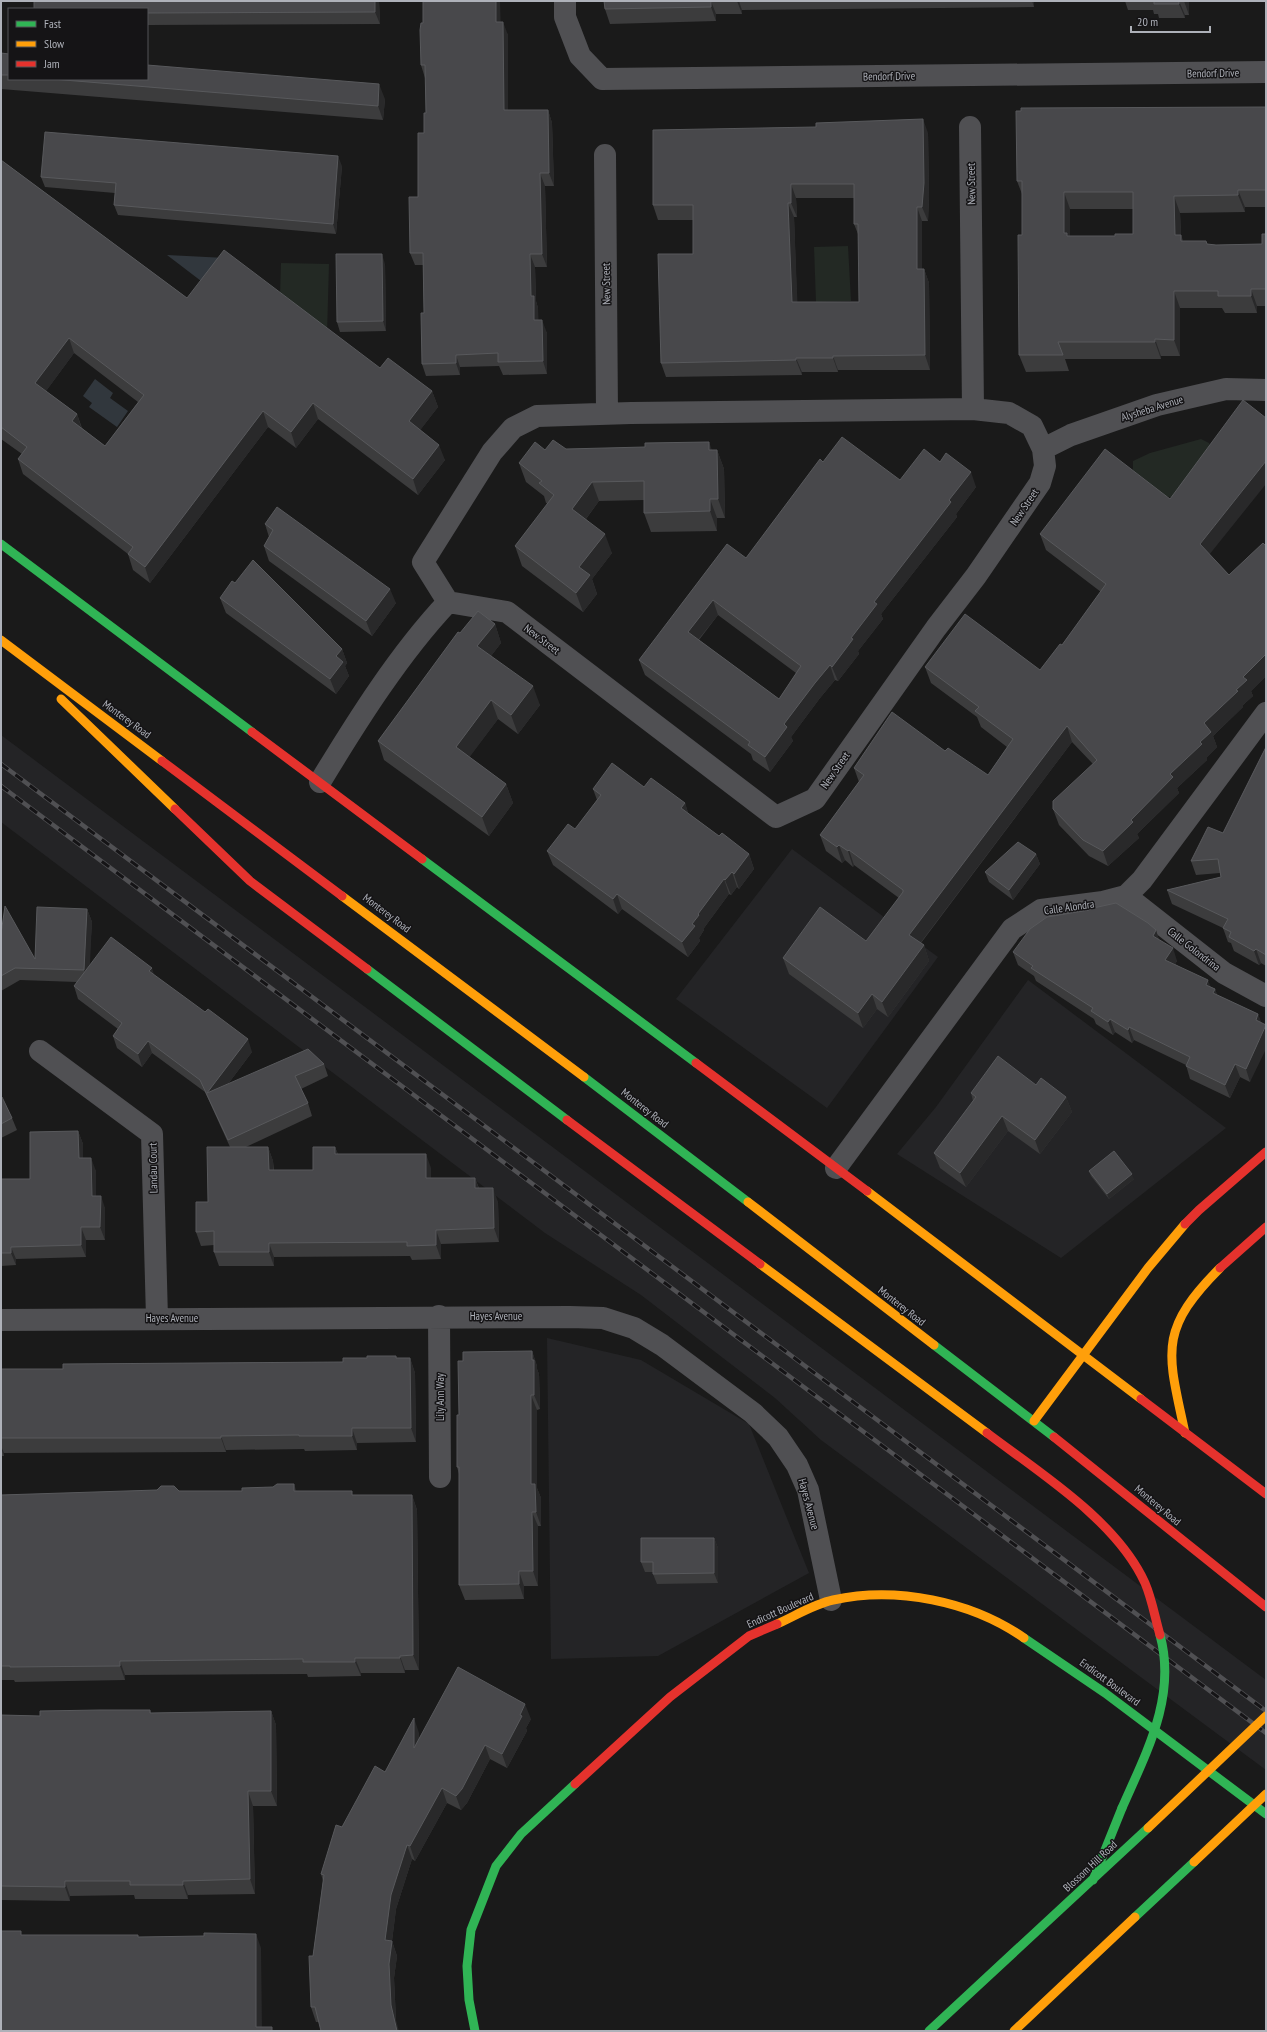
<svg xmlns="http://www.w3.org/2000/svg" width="1267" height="2032" font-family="'PT Sans Narrow',sans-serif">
<rect width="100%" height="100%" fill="#1a1a1a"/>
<!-- built -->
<path fill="#242426" d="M1,735L1266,1680V1770L821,1440L775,1398L641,1295L545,1233L1,822Z
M792,849L938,957L827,1108L676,999Z
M1028,980L1226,1128L1061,1258L897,1154L936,1107Z
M547,1338L641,1360L749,1424L809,1573L658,1656L551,1659Z"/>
<!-- green -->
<path fill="#232924" d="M848,246L851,301L816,302L814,247Z
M281,263L329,264L327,335L280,296Z
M1201,439L1209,443L1213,453L1177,499L1166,496L1133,470V461L1150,453Z"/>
<!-- water -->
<path fill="#31373d" d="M167,255L226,258L205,284Z
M95,379L113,393L110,398L128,411L117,427L89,407L92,403L83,396Z"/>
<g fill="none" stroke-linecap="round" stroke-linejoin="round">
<!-- street -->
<path stroke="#505053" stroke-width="22" d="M565,1V17L580,56L602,79L1266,72
M970,127L973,409
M605,155L607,413
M1043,449L1071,435L1157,405L1226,389L1266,390
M320,782C357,721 399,654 448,602L507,612L776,817L815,799L936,628L976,576L1040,483L1045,466L1043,449L1032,426L1009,413L973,409L631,413L537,416L513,428L492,452L423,562L448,602
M1126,896L1224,973L1266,996
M40,1051L152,1134L157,1318
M836,1168L1012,929L1041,910L1103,902L1126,896L1142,880L1266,713
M439,1316L440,1477
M1,1320L570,1317L603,1318L634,1328L662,1345L753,1413L778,1437L797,1465L808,1490L831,1600"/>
<!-- fast -->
<path stroke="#30b455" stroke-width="9" d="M1,544L252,732
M422,859L696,1063
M367,969L567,1120
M584,1077L748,1202
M934,1345L1054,1437
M1024,1638L1105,1693L1266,1814
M1093,1880L1122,1808
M1135,1917L1194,1862
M475,2031L469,2000L467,1966L471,1930L496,1866L521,1834L575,1784
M929,2031L1148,1828"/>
<!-- slow -->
<path stroke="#ff9f0a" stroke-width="9" d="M1,640L162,761
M61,699L175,809
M342,896L584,1077
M867,1191L1141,1399
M748,1202L934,1345
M1034,1421L1148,1268L1185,1224
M1185,1433C1168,1353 1157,1331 1220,1268
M777,1624C795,1616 814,1604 833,1600C896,1586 971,1601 1024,1638
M1014,2031L1135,1917"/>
<!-- jam -->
<path stroke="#e5322d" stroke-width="9" d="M252,732L422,859
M162,761L342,896
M175,809L250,881L367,969
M696,1063L867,1191
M1185,1224L1199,1210L1266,1152
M1220,1268L1266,1227
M1141,1399L1266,1494
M1054,1437L1266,1607
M575,1784L670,1697L749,1636L777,1624"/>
<defs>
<path id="rail" d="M1,764L1266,1711
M1,786L1266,1733"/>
</defs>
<!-- rail casing -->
<use href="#rail" stroke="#505053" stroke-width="4.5"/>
<!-- rail -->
<use href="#rail" stroke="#151416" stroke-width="3" stroke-dasharray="9" stroke-linecap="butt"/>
<!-- fast-bridge -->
<path stroke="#30b455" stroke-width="9" d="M1122,1808C1146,1753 1177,1697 1160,1635"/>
<!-- slow-bridge -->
<path stroke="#ff9f0a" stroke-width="9" d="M760,1264L987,1433
M1148,1828L1266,1716
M1194,1862L1266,1794"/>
<!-- jam-bridge -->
<path stroke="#e5322d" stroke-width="9" d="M567,1120L760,1264
M987,1433C1040,1473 1117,1521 1145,1583C1152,1599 1155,1618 1160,1635"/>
</g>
<!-- wall -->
<path fill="#3c3c3d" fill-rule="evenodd" d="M379,1L380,24L147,25V9Z
M423,1H500V22L508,35V110H548L552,123L554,186H545L547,267H535L536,301L538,308V320L547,333V374L503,375L499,366L460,367V375L426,376L422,364L424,313L423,265H415L410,253L418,197L426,113V78H425L421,65L423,23Z
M604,1H1034V7L742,10V14H716V21L610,24L605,9Z
M1125,1H1189V15H1185V18H1159L1158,14H1154L1153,10H1128Z
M1,53L9,54V79H147L385,99L383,120L1,89Z
M1266,107V207H1245V212L1180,213L1181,235L1183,241L1216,245L1262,244L1266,234V306H1257V313H1225L1222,308H1180V356H1161V359H1065L1069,371L1026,372L1019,355L1022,235V194L1017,181ZM1070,209H1133V234L1115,236H1070Z
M928,133L929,197L928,221H922V269H924L929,283L930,370H838V372H802V375L666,377L661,363L693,254V220H658L653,205ZM796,198H854V224L858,234L859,302H797L794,217H797Z
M1,160L187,298L380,368L432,391L438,407L420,430L445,460L418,495L318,419L296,448L268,427L150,583L133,570L128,554L23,474L18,459L22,454L1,439ZM74,353L138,402L105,446L82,428L77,414L46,391Z
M342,166L336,234L118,215L114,205L115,193L45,187L41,177Z
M385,264L386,331L340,332L337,322Z
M566,449L717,450L724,469L725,518H717V531L651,532L644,513V500L599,501L586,519L612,553L592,579L597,594L583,612L522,566L515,546L548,504L546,503L544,496L526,482L519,463L545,450Z
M823,462L900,480L940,462L976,487L956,514L957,517L881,614L883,619L858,651L859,654L838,681L835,680L820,698L791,737L793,741L770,772L753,760L751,754L645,675L639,660L746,558ZM718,615L796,673L779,699L699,640Z
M265,524L396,603L372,636L269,561L264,546L269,537Z
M1040,534L1210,555L1229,575L1266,546V676L1251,691L1253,696L1243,705V707L1213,736L1217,747L1207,757V760L1177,788L1179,793L1137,834L1139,838L1108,866L1089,856L1059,825L1053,809L1093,764L1072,742L921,943L924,945L929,961L888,1017L877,1009L863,1028L789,974L783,958L866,941L899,898L854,865L853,867L845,860L842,863L826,851L820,835L859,782L854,768L945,751L988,775L1007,747L981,727L977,717L931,683L925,667L1040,670L1062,645L1101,592L1046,550Z
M220,598L342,649L347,663L345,666L349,676L336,694L226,613Z
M495,624L501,643L491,656L540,705L518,734L498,719L469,757L506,784L513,803L489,836L384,760L378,741L460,633Z
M1266,747V966L1261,963L1259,965L1234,951L1231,943L1228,942L1223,928L1172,904L1167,890L1221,877L1220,873L1196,875L1191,861L1223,833Z
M644,787L685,803L688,813L719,836L749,854L754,869L739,889L737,887L731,895L729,894L704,928V930L699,938L700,941L688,957L622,909L618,914L553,865L547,851L575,829L597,800L593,789Z
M1036,854L1040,864L1013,900L989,882L985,872Z
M87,909L92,922L89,966L154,975L252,1052L228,1084L324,1064L328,1076L301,1089L308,1103L312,1116L246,1147H268L273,1161L274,1170H313L335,1147L338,1154L431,1168V1178H475L479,1188L498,1202L499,1242L441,1244V1259L412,1260L410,1256L274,1257V1266H219L214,1252V1245L201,1246L196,1232L230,1147L205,1092L152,1053L142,1067L117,1048L113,1036L118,1029L78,999L74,986L77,982L20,980L1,991V934L35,959Z
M1156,930L1159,940L1177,961L1175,964L1211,987L1215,989L1217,995L1258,1014L1261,1023L1250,1082L1240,1077L1230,1098L1190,1079L1186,1065L1134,1040L1132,1043L1115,1032L1113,1035L1096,1024L1094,1019L1036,981L1034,976L1018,965L1013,952Z
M1036,1085L1066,1097L1072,1112L1040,1154L1008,1131L966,1187L940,1168L934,1153L973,1101L971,1093Z
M1,1097L12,1118L17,1130L1,1138Z
M78,1131L83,1144V1158L96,1171V1196L105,1208V1240H86V1257L16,1259V1265L1,1266V1179H30Z
M1089,1171L1134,1179L1109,1199L1091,1176Z
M532,1351L537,1366V1369L539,1374L540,1409L537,1410V1488L541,1498V1526H538V1586H524V1599L465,1600L459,1585V1474L457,1467L459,1415L463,1361Z
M396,1356L397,1358H410L415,1373L416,1442L357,1443V1450L305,1451L304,1449L226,1450V1452L4,1453V1456H1V1369H63L343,1362L367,1358Z
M179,1491H297L354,1495H412L417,1510L419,1670H405V1673H361V1676L308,1677L307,1674L125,1675V1680L15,1682L14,1680H1V1495Z
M714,1538L718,1548V1583L657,1584L653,1574V1572H645L641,1562Z
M150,1710L151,1713L271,1711L276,1725L277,1806H253L255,1894L188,1895V1899H135L134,1895L70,1896V1901L1,1900V1715L40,1716Z
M531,1719L526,1728L527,1731L507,1768L490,1759L467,1803L461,1810L447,1803L415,1861L412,1859L396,1909L392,1941L397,1956L394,1978L396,2020L316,2022L311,2007L313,1956L323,1881L321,1874L342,1827L385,1772L419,1733V1738Z"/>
<!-- shaded-wall -->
<path fill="#29292a" d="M375,1H379L380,24L375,12Z
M496,1H500L501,35L496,22Z
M711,1L716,14V21L711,7Z
M737,1H739L742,10V14Z
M1032,1H1034V7Z
M1179,1L1185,15V18L1179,4Z
M1184,1H1189V15Z
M503,22L508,35V123L504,110Z
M379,84L385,99L383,120L378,106Z
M548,110L552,123L554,186L549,173Z
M923,119L928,133L929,197L928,221L922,207Z
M338,156L342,166L336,234L333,224Z
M540,173L545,186L547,267L542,254Z
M791,184L796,198L797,217L791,203Z
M1238,190L1245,207V212L1238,195Z
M1064,192L1070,209V239L1064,233Z
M1174,196L1180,213L1181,235L1187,252L1175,235Z
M788,203L794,217L798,316L792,302Z
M917,207L922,221V283L917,269Z
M382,254L385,264L386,331L383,321Z
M530,254L535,267L536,301L538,308L539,333L534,320L531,296Z
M924,269L929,283L930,370L925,355Z
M1251,289L1257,306V313L1251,296Z
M1174,291L1180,308V356L1174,340Z
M542,320L547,333V374L543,361Z
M69,338L74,353L41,398L35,383Z
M1155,339L1161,356V359L1155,342Z
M456,355L460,367V375L456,363Z
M833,356L838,370V372L833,358Z
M796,358L802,372V375L796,360Z
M432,391L438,407L415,437L409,421Z
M313,403L318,419L296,448L291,432Z
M263,411L268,427L150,583L145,567Z
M77,414L82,430L72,421Z
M709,442L716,461L709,450Z
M439,445L445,460L418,495L413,479Z
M717,450L724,469L725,518L718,499Z
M1266,461V484L1205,560L1200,544Z
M971,472L976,487L956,514L957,517L881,614L883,619L858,651L859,654L838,681L832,667L874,602L949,500Z
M592,482L599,501L579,528L572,509Z
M710,499L717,518V531L710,511Z
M605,534L612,553L592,579L597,594L583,612L576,593L579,567Z
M390,589L396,603L372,636L366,621Z
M713,600L718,615L693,646L688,632Z
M495,624L501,643L484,665L477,646Z
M342,649L347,663L345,666L349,676L336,694L330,679L336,656Z
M1266,654V676L1251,691L1253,696L1243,705V707L1213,736L1217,747L1207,757V760L1177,788L1179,793L1137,834L1139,838L1108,866L1103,851L1131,820L1170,774L1200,742L1204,723L1236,690L1243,677Z
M830,665L835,680L820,698L791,737L793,741L770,772L765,757L784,724L815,683Z
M533,686L540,705L518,734L511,715Z
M491,700L498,719L463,766L456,747Z
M1067,726L1072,742L915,950L909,935Z
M506,784L513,803L489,836L482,817Z
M685,803L690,818L681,808Z
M839,845L845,860L842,863L837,847Z
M849,850L854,865L853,867L848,851Z
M749,854L754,869L739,889L734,874Z
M1036,854L1040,864L1013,900L1009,890Z
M732,872L737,887L731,895L725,880Z
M724,879L729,894L704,928V930L699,938L700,941L688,957L682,942L698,914Z
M617,894L622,909L618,914L613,899Z
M87,909L92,922L89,983L84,970Z
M1156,930L1160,943L1153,936Z
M924,945L929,961L888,1017L882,1002Z
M1173,948L1177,961L1170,972L1165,960Z
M1256,949L1261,963L1259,965L1254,951Z
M152,968L156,981L149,971Z
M1208,980L1213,993L1206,985Z
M1215,989L1220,1002L1213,993Z
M872,994L877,1009L863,1028L858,1013Z
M1258,1014L1263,1027L1256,1020Z
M1110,1019L1115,1032L1113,1035L1108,1022Z
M1266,1026V1049L1250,1082L1246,1069Z
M1129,1027L1134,1040L1132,1043L1128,1030Z
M248,1039L252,1052L212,1105L207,1093Z
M148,1041L152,1053L142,1067L138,1054Z
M1235,1064L1240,1077L1230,1098L1225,1085Z
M1066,1097L1072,1112L1040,1154L1035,1140Z
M1002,1116L1008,1131L966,1187L960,1173Z
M78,1131L83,1144V1171L79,1158Z
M268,1147L273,1161L274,1183L269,1170Z
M335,1147L340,1161L335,1154Z
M426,1154L431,1168V1192L426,1178Z
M91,1158L96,1171V1208L92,1196Z
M1132,1174L1134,1179L1109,1199L1107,1194Z
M475,1178L480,1192L475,1188Z
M493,1188L498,1202L499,1242L494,1228Z
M101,1196L105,1208V1240L100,1227Z
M81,1227L86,1240V1257L81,1245Z
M436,1230L441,1244V1259L436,1245Z
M269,1243L274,1257V1266L269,1252Z
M11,1247L16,1259V1265L11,1253Z
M532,1351L537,1366V1369L539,1374L540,1409L534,1395Z
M410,1358L415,1373L416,1442L411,1428Z
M531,1395L537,1410V1488L541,1498V1526L536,1512L531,1484Z
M352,1428L357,1443V1450L352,1436Z
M221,1436L226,1450V1452L221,1438Z
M1,1446L4,1453V1456L1,1448Z
M294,1484L299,1498L294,1491Z
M412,1495L417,1510L419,1670L413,1655Z
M532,1512L538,1526V1586L533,1571Z
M714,1538L718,1548V1583L714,1573Z
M519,1571L524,1586V1599L519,1584Z
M400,1656L405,1670V1673L400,1658Z
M355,1658L361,1673V1676L355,1662Z
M120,1661L125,1675V1680L120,1666Z
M525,1704L531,1719L526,1728L527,1731L507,1768L502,1754L520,1715Z
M271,1711L276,1725L277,1806L271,1791Z
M414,1718L419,1733V1762L414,1748Z
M485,1745L490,1759L467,1803L461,1810L456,1796Z
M442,1788L447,1803L415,1861L410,1846Z
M248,1791L253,1806L255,1894L250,1879Z
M407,1845L412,1859L396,1909L392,1941L397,1956L394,1978L396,2020L399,2031H397L391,2005L385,1940L391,1895Z
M65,1881L70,1896V1901L65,1887Z
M183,1881L188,1895V1899L183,1885Z
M256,1934L261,1948L262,2031L256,2027Z"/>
<!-- building -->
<path fill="#48484b" stroke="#58595c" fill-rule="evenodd" d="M34,1H375V12L147,13V9H34Z
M423,1H496V22H503L504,110H548L549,173H540L542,254H530L531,296H534V320H542L543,361L498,362V353L456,355V363L422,364L421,313H424L423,253H410L409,197H418V133H424V113H426L425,65H421L420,30L421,23H423Z
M604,1H711V7L605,9Z
M1154,1H1179V4H1154Z
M1,53L9,54V75H1Z
M147,65L379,84L378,106L52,79H147Z
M1266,107V190H1238V195L1174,196L1175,235H1181V241H1206L1207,244L1216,245L1262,244V234H1266V289H1251V296H1218V291H1174V340L1155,339V342H1058L1063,355H1019L1018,235H1022V181H1017L1016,111H1021V108ZM1064,192H1133V234H1115V236H1067V233H1064Z
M923,119L924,183L922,207H917V269H924L925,355L833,356V358H796V360L661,363L658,254H693V205H653V130L816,127V123ZM791,184H854V224H858L859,302H792L788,203H791Z
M45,132L338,156L333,224L114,205L116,183L41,177Z
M1,160L187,298L224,250L380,368L388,358L432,391L409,421L439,445L413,479L313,403L291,432L263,411L145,567L128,554L133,547L18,459L27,447L1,427ZM69,338L144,395L105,446L72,421L77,414L35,383Z
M336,254H382L383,321L337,322Z
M1243,400L1266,418V461L1200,544L1229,575L1263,543L1266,546V654L1243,677L1247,680L1236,690L1238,691L1204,723L1211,732L1200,742L1202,744L1170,774L1173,777L1131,820L1133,822L1103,851L1083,840L1053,809V801L1097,760L1067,726L909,935L924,945L882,1002L872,994L858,1013L783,958L820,907L866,941L903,892V890L849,850L848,851L839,845L837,847L820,835L864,775L854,768L892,712L945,751L948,748L988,775L1013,739L975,711L979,707L925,667L965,614L1040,670L1060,644L1062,645L1106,584L1040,534L1105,449L1170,499Z
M842,437L900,480L924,449L940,462L946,453L971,472L949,500L951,502L874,602L877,604L851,638L853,639L832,667L830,665L815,683L784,724L787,727L765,757L748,745L750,742L639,660L727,544L746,558L820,459L823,462ZM713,600L801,666L779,699L688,632Z
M553,440L566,449L645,447V443L709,442V450H717L718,499H710V511L644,513V481L592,482L572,509L605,534L579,567L590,575L576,593L515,546L554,495L539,483L542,481L519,463L535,442L545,450Z
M277,507L390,589L366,621L264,546L273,530L265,524Z
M253,560L342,649L336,656L343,662L330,679L220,598L232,581L235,583Z
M478,611L495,624L477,646L533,686L511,715L491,700L456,747L506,784L482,817L378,741L458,632L460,633Z
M1266,747V955L1256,949L1254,951L1229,937L1231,932L1223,928L1228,919L1167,890L1221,877L1218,859L1191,861L1208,827L1223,833Z
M612,763L644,787L651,778L685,803L681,808L719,836L722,833L749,854L734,874L732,872L725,880L724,879L698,914L699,915L692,924L695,926L682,942L617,894L613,899L547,851L568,824L575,829L601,795L593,789Z
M1018,842L1036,854L1009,890L985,872Z
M1116,903L1148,923L1156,930L1153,936L1173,948L1165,960L1208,980L1206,985L1215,989L1213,993L1258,1014L1256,1020L1266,1025L1246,1069L1235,1064L1225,1085L1186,1066L1190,1057L1129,1027L1128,1030L1110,1019L1108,1022L1091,1011L1093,1008L1031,968L1033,966L1013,952L1030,929L1047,917L1089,910V909Z
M5,906L35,959L37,907L87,909L84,970L15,968L1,976V934Z
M111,937L152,968L149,971L205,1012L208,1009L248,1039L207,1093L308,1049L324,1064L295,1076L308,1103L228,1140L200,1080L148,1041L138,1054L113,1036L122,1023L74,986Z
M998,1056L1036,1085L1041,1078L1066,1097L1035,1140L1002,1116L960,1173L934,1153L976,1097L971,1093Z
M1,1097H2L12,1118L1,1124Z
M78,1131L79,1158H91L92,1196H101L100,1227H81V1245L11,1247V1253H1V1179H30V1132Z
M207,1147H268L269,1170H313V1147H335V1154H426V1178H475V1188H493L494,1228L436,1230V1245L407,1246V1242L269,1243V1252H214V1231L196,1232V1202H208Z
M1114,1151L1132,1174L1107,1194L1089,1171Z
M532,1351V1360H534V1395H531V1484H535L536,1512H532L533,1571H519V1584L459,1585V1467H457V1415H459L458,1361H463V1352Z
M367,1356H396V1358H410L411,1428H352V1436H299V1435L221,1436V1438H1V1369H63V1364L343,1362V1358H367Z
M277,1484H294V1491H352V1495H412L413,1655L400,1656V1658H355V1662H303V1659L120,1661V1666L10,1667V1666H1V1495L157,1490L161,1486H174L179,1491H242V1488L273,1487Z
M641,1538H714V1573L653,1574V1562H641Z
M458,1667L525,1704L520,1715L522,1716L502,1754L485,1745L462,1789L456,1796L442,1788L410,1846L407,1845L391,1895L385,1940L392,1941L389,1964L391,2005L397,2031H321L315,2007H311L309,1956H313L324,1875L321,1874L336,1825L342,1827L375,1766L385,1772L414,1718V1748Z
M99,1710H150V1713L271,1711V1791H248L250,1879L183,1881V1885H130V1881H65V1887L1,1886V1715L40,1716V1711Z
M1,1931H21V1935H138V1937L204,1936V1933L256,1934V2027H272V2031H1Z"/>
<g text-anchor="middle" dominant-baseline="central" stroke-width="3" stroke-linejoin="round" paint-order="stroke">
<!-- street labels -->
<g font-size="11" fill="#aeb1b9" stroke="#151416">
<text transform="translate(1213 73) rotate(-1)">Bendorf Drive</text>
<text transform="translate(889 76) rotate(-1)">Bendorf Drive</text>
<text transform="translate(971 184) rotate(-91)">New Street</text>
<text transform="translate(606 284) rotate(-91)">New Street</text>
<text transform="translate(1152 408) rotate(-17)">Alysheba Avenue</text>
<text transform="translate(1024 507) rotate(-56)">New Street</text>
<text transform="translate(542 639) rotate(37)">New Street</text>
<text transform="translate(127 719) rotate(36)">Monterey Road</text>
<text transform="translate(835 770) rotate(-55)">New Street</text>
<text transform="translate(1069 907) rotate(-8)">Calle Alondra</text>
<text transform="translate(387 913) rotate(37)">Monterey Road</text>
<text transform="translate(1194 949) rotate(38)">Calle Golondrina</text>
<text transform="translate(645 1108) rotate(38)">Monterey Road</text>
<text transform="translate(153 1168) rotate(-91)">Landau Court</text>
<text transform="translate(902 1306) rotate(38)">Monterey Road</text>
<text x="496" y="1316">Hayes Avenue</text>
<text x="172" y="1318">Hayes Avenue</text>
<text transform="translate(440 1397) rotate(-90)">Lily Ann Way</text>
<text transform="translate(809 1504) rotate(75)">Hayes Avenue</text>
<text transform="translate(1158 1505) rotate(40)">Monterey Road</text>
<text transform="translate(780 1610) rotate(-24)">Endicott Boulevard</text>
<text transform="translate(1110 1682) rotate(36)">Endicott Boulevard</text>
<text transform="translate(1090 1866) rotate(-43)">Blossom Hill Road</text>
</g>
</g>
<!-- border -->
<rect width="1267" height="2032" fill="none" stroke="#aeb1b9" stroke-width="4"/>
<!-- legend -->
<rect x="8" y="8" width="140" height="72" fill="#151416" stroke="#525357"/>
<rect x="16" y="21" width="20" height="6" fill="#30b455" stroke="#525357"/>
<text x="44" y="28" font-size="12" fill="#aeb1b9">Fast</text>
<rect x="16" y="41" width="20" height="6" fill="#ff9f0a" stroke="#525357"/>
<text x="44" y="48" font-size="12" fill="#aeb1b9">Slow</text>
<rect x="16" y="61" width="20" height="6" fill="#e5322d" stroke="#525357"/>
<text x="44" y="68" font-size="12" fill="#aeb1b9">Jam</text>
<!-- scale -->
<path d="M1131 26v6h79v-6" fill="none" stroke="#aeb1b9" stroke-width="2"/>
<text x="1137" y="26" font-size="12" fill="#aeb1b9" stroke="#151416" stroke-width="3" paint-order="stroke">20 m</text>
</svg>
